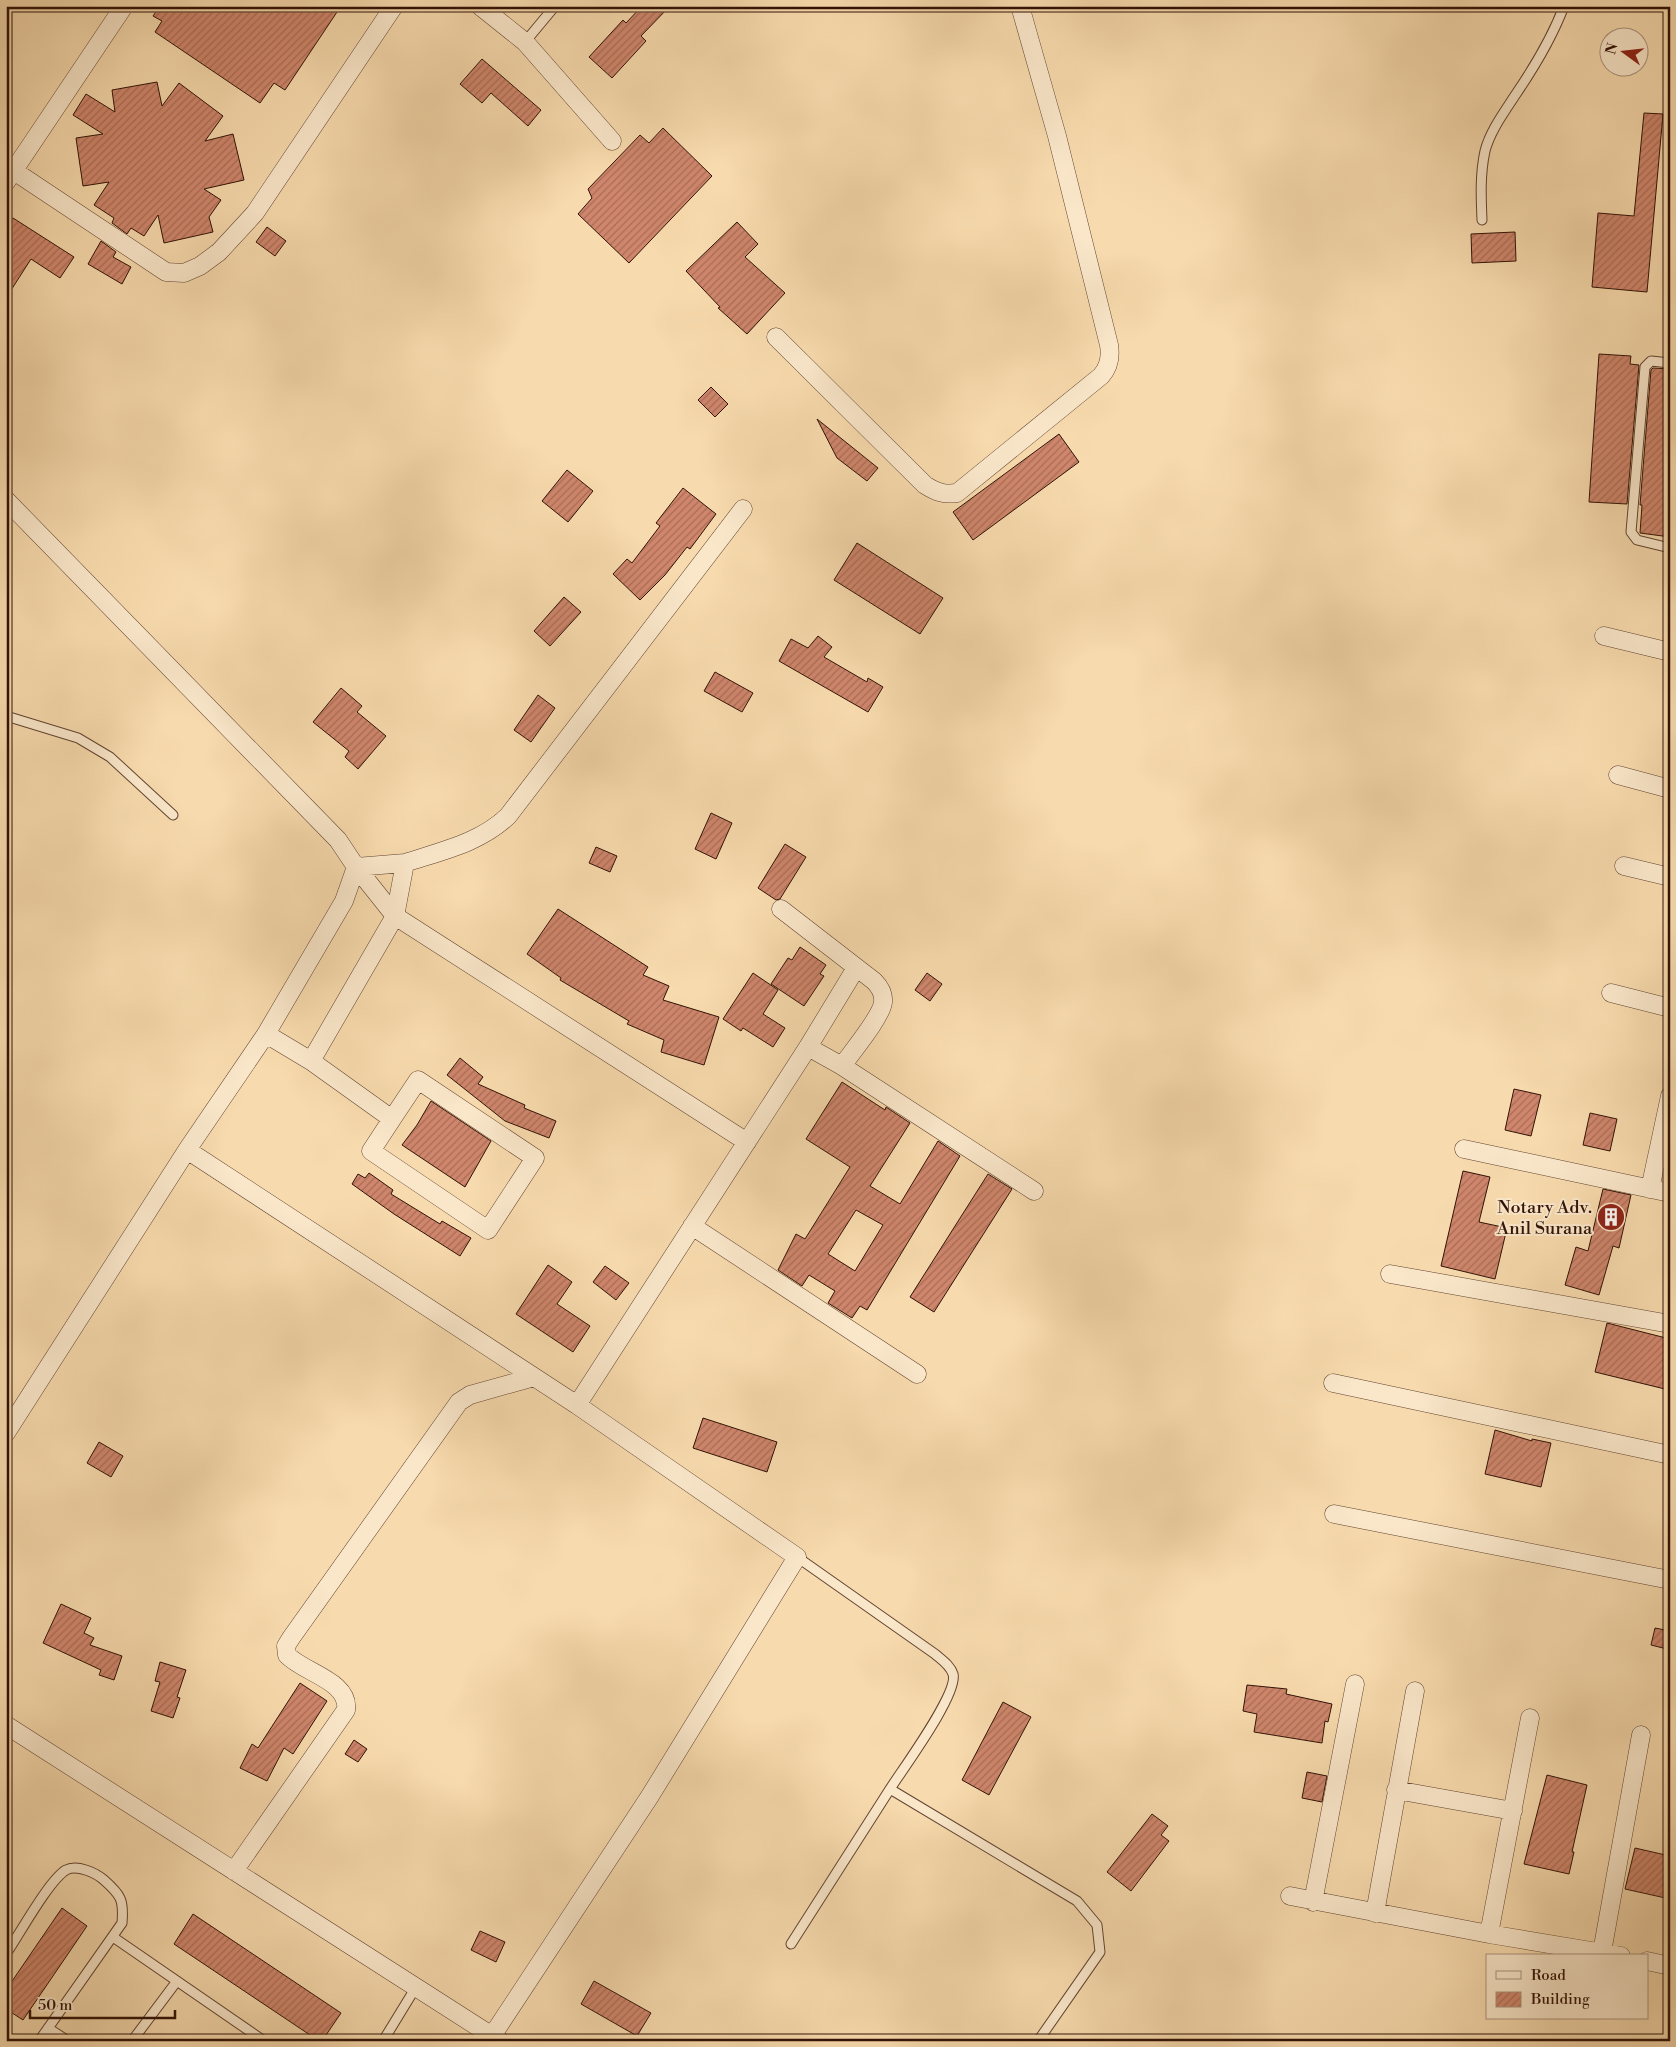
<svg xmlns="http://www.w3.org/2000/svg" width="1676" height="2047" font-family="'Libre Bodoni',serif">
<defs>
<pattern id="building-hatch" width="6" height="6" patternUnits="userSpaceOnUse" patternTransform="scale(1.25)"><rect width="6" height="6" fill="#cf866c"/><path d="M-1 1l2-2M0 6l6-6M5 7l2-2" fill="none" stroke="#a96c57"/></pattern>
</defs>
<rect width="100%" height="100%" fill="#f7daad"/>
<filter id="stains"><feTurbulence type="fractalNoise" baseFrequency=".004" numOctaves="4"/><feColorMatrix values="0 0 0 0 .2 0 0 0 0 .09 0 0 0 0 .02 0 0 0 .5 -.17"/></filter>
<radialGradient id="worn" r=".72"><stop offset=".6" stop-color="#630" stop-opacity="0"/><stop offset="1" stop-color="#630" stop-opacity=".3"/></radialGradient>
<!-- building -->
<path fill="url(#building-hatch)" stroke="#311206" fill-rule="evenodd" d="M160,6H341L285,90L274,83L260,103L155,32L162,21L153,16Z
M642,6H670L641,36L646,41L612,78L589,57L623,20L626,23Z
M482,59L541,110L528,126L491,93L482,103L460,84Z
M157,82L162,106L179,83L223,116L205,141L233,134L244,180L204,189L221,200L209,217L213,232L164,243L158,215L144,236L131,228L127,234L112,223L114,218L94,205L109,182L83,186L76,138L103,134L73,115L86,94L115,112L112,90Z
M1644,113L1663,114L1647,292L1592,287L1598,213L1634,216Z
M663,128L712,176L629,263L578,214L592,198L588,189L640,135L649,143Z
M13,218L74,257L60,278L31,259L6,298V229Z
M737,222L758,244L745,257L785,293L747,334L718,308L720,307L686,271Z
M267,227L286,241L275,256L256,242Z
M1515,232L1516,261L1472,263L1471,234Z
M101,241L116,252L113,257L131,267L122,284L88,264Z
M1599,354L1631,356L1630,364L1639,365L1627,504L1589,502Z
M1653,368L1670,369V537L1640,533L1642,505H1640L1651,370Z
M711,387L728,404L715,417L698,400Z
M817,419L878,468L867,481L837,458Z
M1059,434L1079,462L973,540L953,512Z
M567,470L593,491L568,522L542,501Z
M683,488L716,514L690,549L687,547L665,575L640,600L613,574L627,559L632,563L660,526L656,523Z
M857,543L943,598L920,634L834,580Z
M564,597L581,612L550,646L534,631Z
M818,636L832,647L824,657L867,682L868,678L883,687L868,712L779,661L791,639L808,648Z
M715,672L753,693L742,712L704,691Z
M341,688L362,706L357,712L386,736L358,769L345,757L349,751L313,722Z
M538,695L555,708L531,742L514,730Z
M711,813L732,823L716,859L695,849Z
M785,844L806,857L780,899L776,900L758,888Z
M596,847L617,856L610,872L589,863Z
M558,909L648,967L643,975L669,986L663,1000L719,1017L704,1065L661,1052L664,1040L627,1024L629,1021L560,980L561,978L527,954Z
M800,947L826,965L820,974L824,976L804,1006L771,984L788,958L792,960Z
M753,973L778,990L763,1014L785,1028L773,1047L743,1028L741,1031L723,1019Z
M927,973L942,984L930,1001L915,990Z
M460,1058L483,1077L478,1084L525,1105L524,1108L556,1121L549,1138L505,1121L447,1075Z
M842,1082L885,1110L886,1107L910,1123L870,1186L900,1204L938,1141L960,1156L867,1310L860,1306L852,1318L828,1303L835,1291L809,1275L802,1286L778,1270L796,1234L805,1239L850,1167L806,1139ZM856,1210L883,1225L855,1271L828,1254Z
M1514,1089L1541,1095L1531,1136L1505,1130Z
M431,1101L491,1141L465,1187L402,1145L417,1125Z
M1590,1113L1617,1119L1610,1151L1583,1145Z
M1463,1171L1490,1177L1479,1222L1507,1228L1495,1279L1441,1266Z
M369,1173L393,1190L391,1194L440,1224L442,1221L471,1238L460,1256L394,1214L352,1184L358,1174L365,1178Z
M988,1174L1012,1189L934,1312L910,1297Z
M1603,1189L1631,1195L1619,1248L1613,1246L1599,1295L1565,1285L1576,1247L1588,1251Z
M548,1265L572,1282L557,1304L590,1326L573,1352L516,1314Z
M605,1266L629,1283L616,1300L593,1282Z
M1607,1323L1670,1339V1381L1665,1389L1595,1372Z
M703,1418L777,1442L767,1472L693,1448Z
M1495,1430L1532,1441V1439L1551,1443L1541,1487L1485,1474Z
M99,1442L123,1456L111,1477L87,1463Z
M61,1604L91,1618L84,1633L94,1638L90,1645L122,1656L114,1680L99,1675L101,1670L43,1643Z
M1655,1628L1670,1631L1667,1649L1651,1645Z
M160,1662L186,1670L177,1697L180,1698L173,1718L151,1711L160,1682L155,1681Z
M300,1683L327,1701L293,1754L284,1748L267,1781L240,1768L252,1744L258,1748Z
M1247,1685L1287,1689L1286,1694L1332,1704L1328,1722L1325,1721L1322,1743L1254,1732L1257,1714L1243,1711Z
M1003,1702L1031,1717L989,1795L962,1780Z
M354,1740L367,1749L358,1762L345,1754Z
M1307,1772L1327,1776L1322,1802L1302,1798Z
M1547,1775L1587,1785L1572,1852H1574L1569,1874L1524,1864Z
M1152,1814L1168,1826L1161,1835L1169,1841L1131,1891L1107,1872Z
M1635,1848L1670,1856V1899L1625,1889Z
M62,1908L87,1926L23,2020L6,2009V1990Z
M193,1914L341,2013L322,2041H319L174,1944Z
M480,1931L505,1942L496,1962L471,1950Z
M594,1981L651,2013L637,2036L581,2004Z"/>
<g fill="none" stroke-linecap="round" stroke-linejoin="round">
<defs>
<path id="lane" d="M525,42L555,6
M1482,220C1481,197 1480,174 1485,151C1490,131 1505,111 1516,94C1535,66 1552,38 1564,6
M1670,363L1651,361L1645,367L1631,532L1637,540L1670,548
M6,716L78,738L110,757L173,815
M797,1557L935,1654C942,1660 950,1665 953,1674C959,1693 902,1770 890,1789
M113,1937L264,2041
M791,1944L890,1789L1077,1901L1097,1925L1100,1952L1038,2041
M6,1954C19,1935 49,1880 66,1870C77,1864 96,1873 104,1880C121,1895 124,1900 122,1923L39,2041
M48,2028L68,2041
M132,2041L177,1981
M383,2041L416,1987"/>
<path id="street" d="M480,6L525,42L612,141
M14,171L166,272L184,273L200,266L219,252L255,213L394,6
M6,182L124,6
M776,337L925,485C936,492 944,495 957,493L1101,376C1109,367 1111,357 1109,345L1057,136L1020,6
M6,500L338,840L356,867L344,901L266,1034L187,1150L6,1433
M1604,636L1670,652
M1618,775L1670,789
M405,863C441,851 480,843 508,816L743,509
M1624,866L1670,877
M356,867L405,863L395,916L311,1061L392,1119L371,1151L488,1230L535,1158L418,1080L392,1119
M356,867L395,916L747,1142
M781,909L874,981C880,987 884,993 883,1002C882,1016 851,1053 842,1066
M1611,993L1670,1008
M266,1034L311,1061
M808,1047L842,1066L1034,1191
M1464,1149L1670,1193
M187,1150L577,1405L797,1557L650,1796L492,2036
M1650,1189L1670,1096
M692,1226L917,1374
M1390,1274L1670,1324
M1333,1383L1670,1455
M577,1405L808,1047L856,968
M1334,1514L1670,1580
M6,1725L500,2041
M1396,1790L1513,1811
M234,1871L346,1710C350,1681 304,1673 287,1655L286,1646L291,1638L459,1402L470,1395L534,1377
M1290,1896L1489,1934L1621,1956
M1313,1902L1355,1684
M1375,1913L1415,1691
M1489,1934L1530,1718
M1602,1952L1641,1735
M1647,1961L1670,1966"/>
</defs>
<!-- lane casing -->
<use href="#lane" stroke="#624430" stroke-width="11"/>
<!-- street casing -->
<use href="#street" stroke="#624430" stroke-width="19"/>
<!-- lane -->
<use href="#lane" stroke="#fae7ca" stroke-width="9"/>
<!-- street -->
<use href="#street" stroke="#fae7ca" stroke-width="18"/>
</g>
<!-- icons -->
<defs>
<symbol id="building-disc" viewBox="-11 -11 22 22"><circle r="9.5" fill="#8f2418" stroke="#fae7ca"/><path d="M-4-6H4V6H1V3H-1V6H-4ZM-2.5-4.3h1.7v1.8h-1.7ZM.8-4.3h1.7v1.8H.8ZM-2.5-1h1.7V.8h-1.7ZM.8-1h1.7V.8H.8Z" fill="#fff"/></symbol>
</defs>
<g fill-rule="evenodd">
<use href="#building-disc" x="1595" y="1201" width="32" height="32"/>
</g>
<g text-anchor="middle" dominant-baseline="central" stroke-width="4" stroke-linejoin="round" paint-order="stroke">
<!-- poi labels -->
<g font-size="18" fill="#311206" stroke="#fae7ca" text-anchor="end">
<text x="1592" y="1207">Notary Adv.<tspan x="1592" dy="21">Anil Surana</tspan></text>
</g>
</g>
<!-- margin -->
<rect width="1676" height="2047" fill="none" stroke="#f7daad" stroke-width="25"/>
<rect x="8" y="8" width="1661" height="2032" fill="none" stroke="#311206" stroke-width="2.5"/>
<rect x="12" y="12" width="1651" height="2022" fill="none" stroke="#311206"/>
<!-- legend -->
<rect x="1486" y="1954" width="162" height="65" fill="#fae7ca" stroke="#aa927c"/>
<rect x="1496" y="1971" width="25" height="8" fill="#fae7ca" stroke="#aa927c"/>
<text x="1531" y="1980" font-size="15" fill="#311206">Road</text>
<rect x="1496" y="1992" width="25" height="15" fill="url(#building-hatch)" stroke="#aa927c"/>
<text x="1531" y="2004" font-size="15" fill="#311206">Building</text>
<!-- north arrow -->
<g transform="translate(1624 52) rotate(285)"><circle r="24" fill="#fae7ca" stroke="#aa927c"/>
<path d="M0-4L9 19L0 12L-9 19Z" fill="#8f2418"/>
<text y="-8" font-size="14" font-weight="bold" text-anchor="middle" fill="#311206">N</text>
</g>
<!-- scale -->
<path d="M30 2010v8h145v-8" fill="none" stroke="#311206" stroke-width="2.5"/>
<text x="38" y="2010" font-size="15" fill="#311206" stroke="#fae7ca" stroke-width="4" paint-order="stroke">50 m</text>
<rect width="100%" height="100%" filter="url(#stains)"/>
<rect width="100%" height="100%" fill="url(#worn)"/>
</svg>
